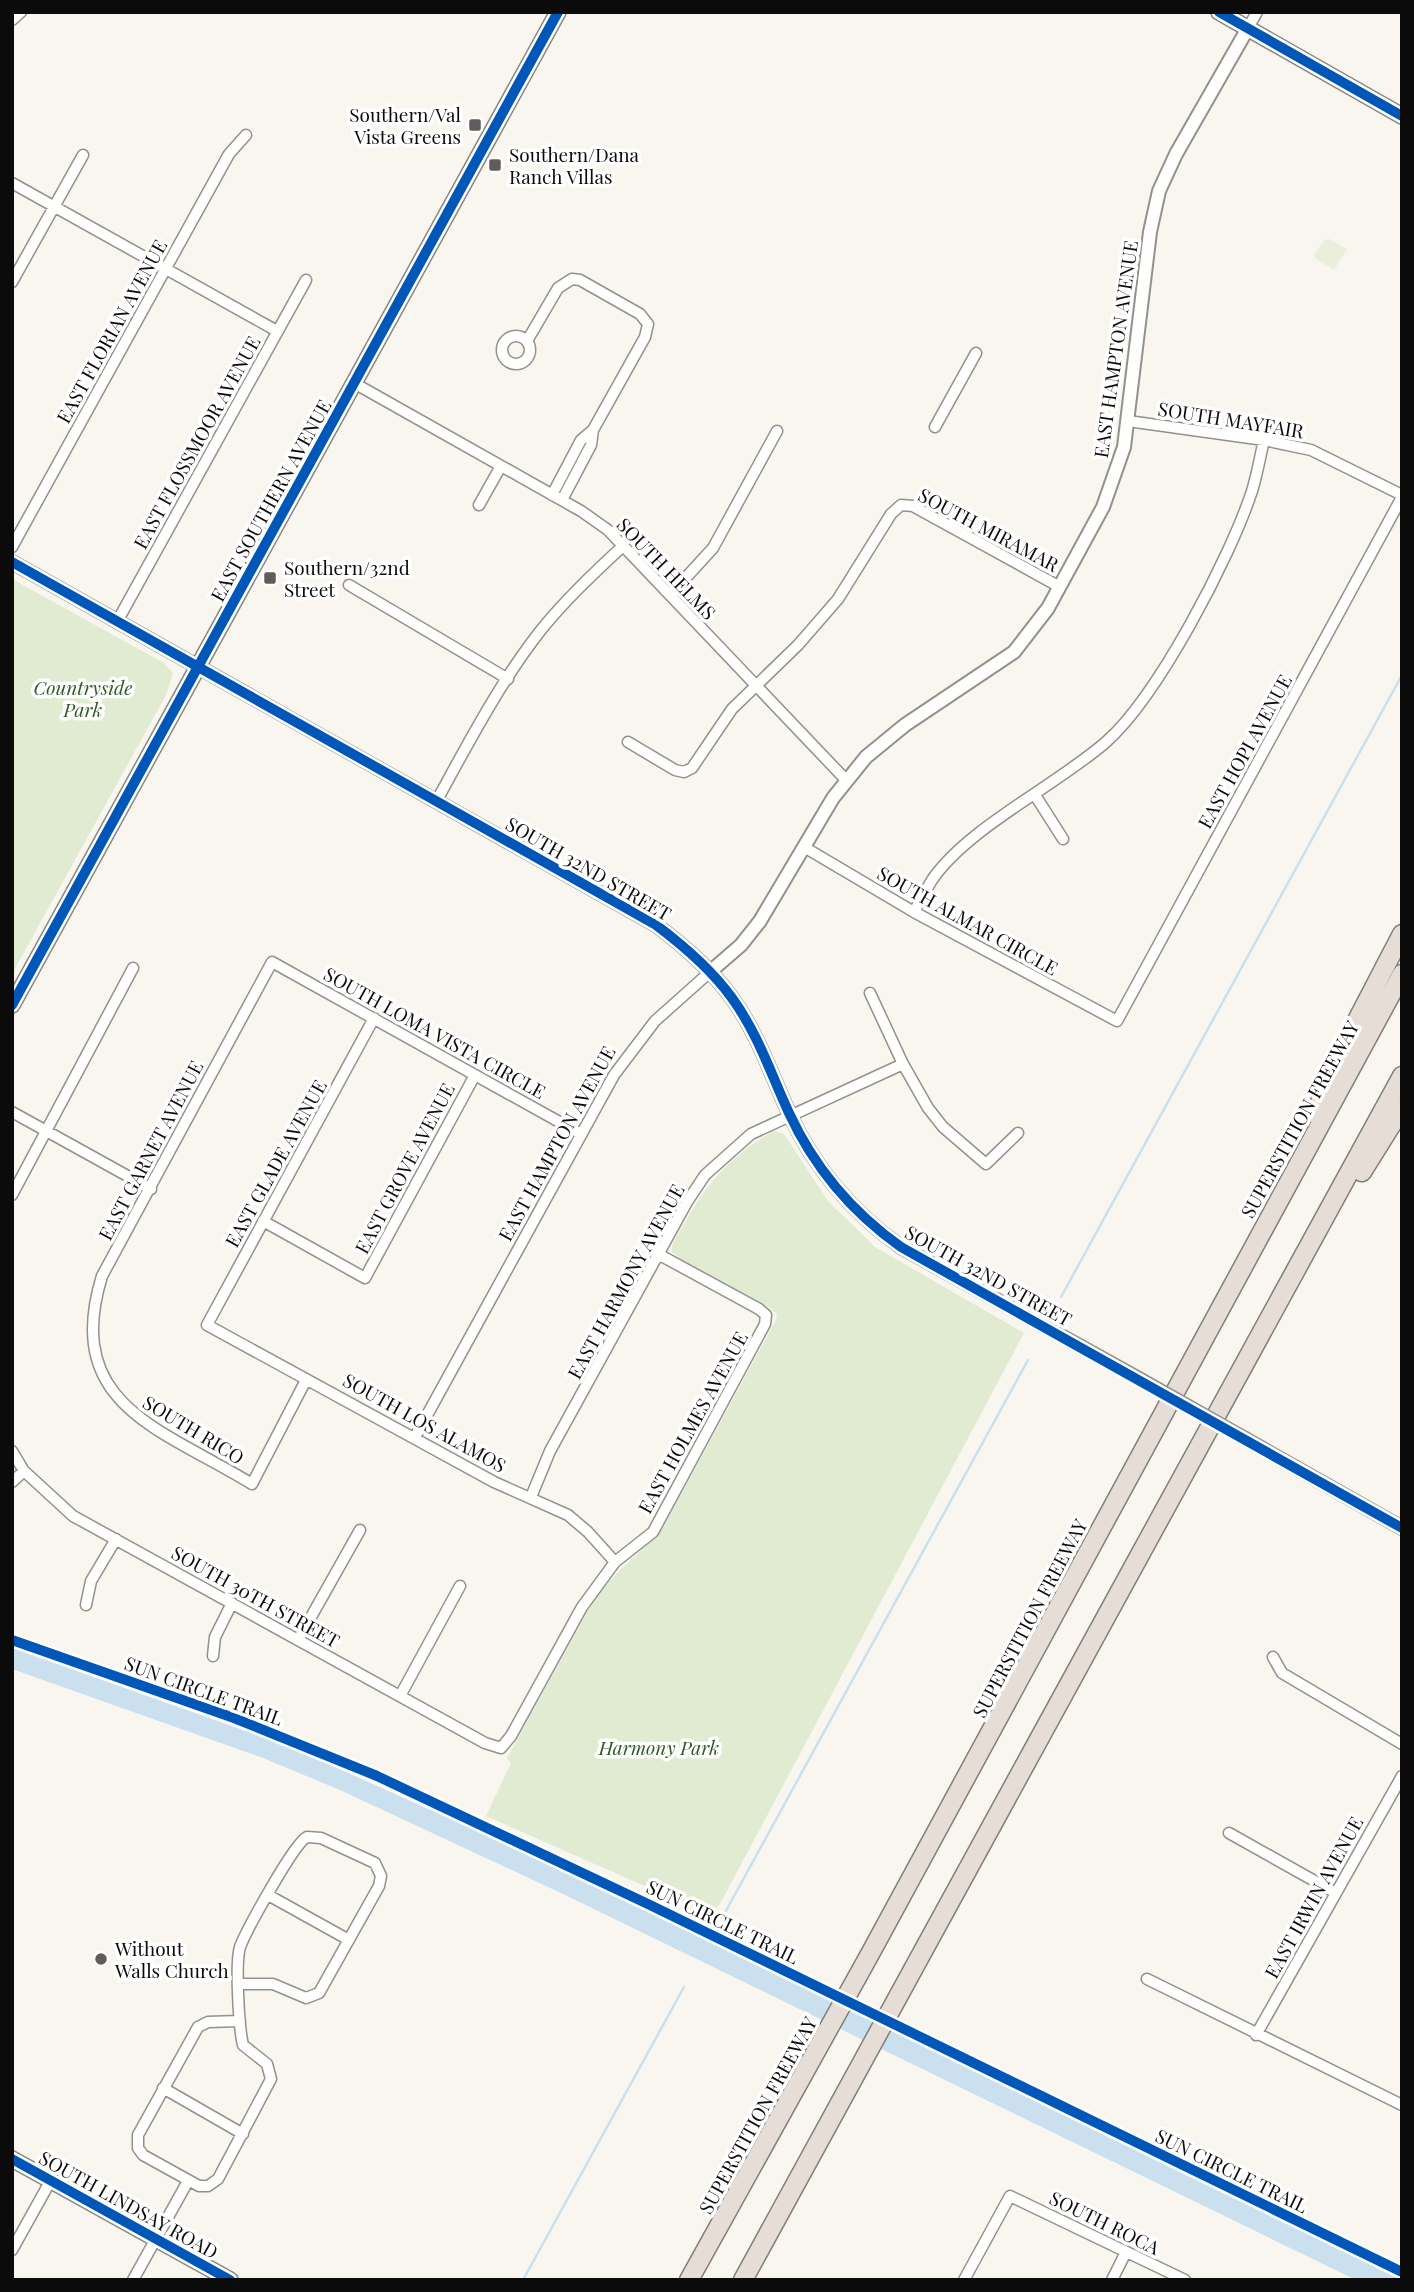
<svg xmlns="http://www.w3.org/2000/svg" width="1414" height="2292" font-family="'Playfair Display',serif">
<rect width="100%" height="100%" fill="#f8f6ef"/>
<!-- green -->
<path fill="#e0ebd1" d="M12,579L164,663L173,673L166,695L12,974Z
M773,1131L784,1134L828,1201L875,1247L1024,1333L720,1904L708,1914L486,1816L511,1763L507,1758L593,1602C612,1573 642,1553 664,1526L776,1320L777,1314L772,1309L679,1258L671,1251C673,1240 680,1230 686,1221C708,1181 734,1154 773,1131Z"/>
<!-- pitch -->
<path fill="#eaefdb" d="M1329,239L1347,249L1334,270L1316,259L1314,255L1324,240Z"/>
<!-- water -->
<path fill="#cae0ee" d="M12,1648L288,1746L484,1834L924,2043L1402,2280H1356L561,1893L340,1790L263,1758L12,1669Z"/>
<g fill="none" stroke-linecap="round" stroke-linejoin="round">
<!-- stream -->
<path stroke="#cae0ee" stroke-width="2.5" d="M1061,1297L1402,675
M722,1918L1028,1360
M523,2280L684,1987"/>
<defs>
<path id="minor" d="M12,20L21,12
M1248,28L1257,12
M12,183L277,331
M12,282L83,155
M502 350a14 14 0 1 1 28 0a14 14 0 1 1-28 0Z
M527,341L558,288L572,279L580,280L640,314L648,324L645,337L593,430L581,440L552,495
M354,383L581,511L608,530L846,780
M1128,421L1264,440L1311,450L1402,495
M935,427L976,353
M562,500L591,445L593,430
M479,505L501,466
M12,547L229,154L246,135
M349,585L508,679
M670,595L713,548L777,431
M118,620L306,280
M628,742L675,770L684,772L692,768L732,709L798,645L838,599L891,514L901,505L913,506L1060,587
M1035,795L1063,839
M437,800C469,742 500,682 541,630C566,599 595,572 624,545
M804,847L914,912L1117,1021L1402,497
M914,912C920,901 926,890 932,880C967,828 1057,785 1106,742C1158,696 1230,558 1252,491C1257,475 1260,457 1264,440
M870,993L903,1064L928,1108L943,1127L986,1164L1018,1133
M374,1018L207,1325L494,1482L568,1515L588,1532L615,1562
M12,1112L151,1189
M12,1195L133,968
M263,1221L365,1278L475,1075
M306,1380L252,1484C163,1429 62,1406 102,1276L272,962L581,1134
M415,1437L614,1075L655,1021L711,971
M12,1451L24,1471L73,1516L485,1743L501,1748L511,1736L582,1607L615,1562L653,1532L765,1324L766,1315L759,1309L658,1254
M12,1482L24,1471
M531,1497L550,1451L687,1202L705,1175L751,1134L903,1064
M86,1605L91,1581L116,1539
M298,1640L360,1530
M213,1656L215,1637L232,1603
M1273,1657L1282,1673L1402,1744
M400,1696L460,1586
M1229,1833L1336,1893
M268,1895L349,1940
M1147,1979L1402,2105
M239,1984H273L306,1998L319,1993L379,1886L381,1876L375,1863L321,1838L307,1837C294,1843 246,1931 240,1947C235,1963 239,2029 243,2045L267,2064L271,2079L218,2179L208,2186H199L143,2155L138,2148V2135L198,2027L208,2022L240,2021
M1256,2035L1402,1776
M163,2088L243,2134
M12,2250L51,2180
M133,2280L188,2181
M964,2280L1010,2196L1185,2280
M1112,2280L1126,2252"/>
<path id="tertiary" d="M12,562L656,925C684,946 711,969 732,998C758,1034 771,1074 789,1113C814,1167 853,1213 901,1247L1137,1378
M711,971L741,945L760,921L833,798L866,757L905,725L1014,652L1048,608L1103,507L1124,447L1150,232L1159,191L1176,154L1248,28
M1245,1439L1402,1528"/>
<path id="secondary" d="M1219,12L1402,116
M12,1005L558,12
M12,2159L230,2280"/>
<path id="motorway" d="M1317,1115L1325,1082L1402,934
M1362,1172L1402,1108
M689,2280L870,1954L1402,974
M743,2280L1402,1076"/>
</defs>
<!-- minor casing -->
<use href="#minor" stroke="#92918e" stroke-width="13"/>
<!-- tertiary casing -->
<use href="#tertiary" stroke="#92918e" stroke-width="16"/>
<!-- secondary casing -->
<use href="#secondary" stroke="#888784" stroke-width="18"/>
<!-- motorway casing -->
<use href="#motorway" stroke="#7f7e7b" stroke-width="21"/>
<!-- minor -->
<use href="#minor" stroke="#fefefd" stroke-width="10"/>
<!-- tertiary -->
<use href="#tertiary" stroke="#fefefd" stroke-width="12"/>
<!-- secondary -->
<use href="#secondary" stroke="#f3f2e9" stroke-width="14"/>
<!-- motorway -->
<use href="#motorway" stroke="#e6ded6" stroke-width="18"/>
<defs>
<path id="tertiary-bridge" d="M1137,1378L1245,1439"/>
</defs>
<!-- tertiary-bridge casing -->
<use href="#tertiary-bridge" stroke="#92918e" stroke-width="16" stroke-linecap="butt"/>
<!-- tertiary-bridge -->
<use href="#tertiary-bridge" stroke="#fefefd" stroke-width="12"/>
<defs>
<path id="cycleway" d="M1219,12L1402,116
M12,562L656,925C684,946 711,969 732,998C758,1034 771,1074 789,1113C814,1167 853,1213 901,1247L1402,1528
M12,1005L558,12
M12,1640L234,1718L377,1776L650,1905L1402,2272
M12,2159L230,2280"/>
</defs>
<!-- cycleway casing -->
<use href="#cycleway" stroke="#fff" stroke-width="15"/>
<!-- cycleway -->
<use href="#cycleway" stroke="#0057b8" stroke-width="10"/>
</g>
<!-- markers -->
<g fill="#5e5d5b" stroke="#fff" stroke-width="2.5">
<rect x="468" y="118" width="14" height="14" rx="3.5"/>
<rect x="488" y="158" width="14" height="14" rx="3.5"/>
<rect x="263" y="571" width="14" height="14" rx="3.5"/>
<circle cx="101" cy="1959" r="7"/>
</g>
<g text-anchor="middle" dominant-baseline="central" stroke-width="7" stroke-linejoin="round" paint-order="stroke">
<!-- poi labels -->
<g font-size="19" fill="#0b0b0b" stroke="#fff" text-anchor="start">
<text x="461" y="114" text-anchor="end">Southern/Val<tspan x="461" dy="22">Vista Greens</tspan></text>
<text x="509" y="154">Southern/Dana<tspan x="509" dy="22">Ranch Villas</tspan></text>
<text x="284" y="567">Southern/32nd<tspan x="284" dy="22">Street</tspan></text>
<text x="115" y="1948">Without<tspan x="115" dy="22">Walls Church</tspan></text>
</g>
<!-- street labels -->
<g font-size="19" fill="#0b0b0b" stroke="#fff">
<text transform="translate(111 331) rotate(-61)">EAST FLORIAN AVENUE</text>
<text transform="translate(1115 349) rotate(-82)">EAST HAMPTON AVENUE</text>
<text transform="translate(1231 419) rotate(9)">SOUTH MAYFAIR</text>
<text transform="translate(196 442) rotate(-61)">EAST FLOSSMOOR AVENUE</text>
<text transform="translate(270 500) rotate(-61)">EAST SOUTHERN AVENUE</text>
<text transform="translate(989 529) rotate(28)">SOUTH MIRAMAR</text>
<text transform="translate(667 568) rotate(46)">SOUTH HELMS</text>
<text transform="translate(1244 751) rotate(-61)">EAST HOPI AVENUE</text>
<text transform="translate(589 868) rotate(30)">SOUTH 32ND STREET</text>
<text transform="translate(968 920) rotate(29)">SOUTH ALMAR CIRCLE</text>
<text transform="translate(435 1032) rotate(29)">SOUTH LOMA VISTA CIRCLE</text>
<text transform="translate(1299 1119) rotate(-61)">SUPERSTITION FREEWAY</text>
<text transform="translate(556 1143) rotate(-61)">EAST HAMPTON AVENUE</text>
<text transform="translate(150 1150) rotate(-62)">EAST GARNET AVENUE</text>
<text transform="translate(275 1163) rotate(-61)">EAST GLADE AVENUE</text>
<text transform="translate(404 1168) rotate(-62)">EAST GROVE AVENUE</text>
<text transform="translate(989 1275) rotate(29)">SOUTH 32ND STREET</text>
<text transform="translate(625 1281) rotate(-61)">EAST HARMONY AVENUE</text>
<text transform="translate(425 1422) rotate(29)">SOUTH LOS ALAMOS</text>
<text transform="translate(692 1422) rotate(-61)">EAST HOLMES AVENUE</text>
<text transform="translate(194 1429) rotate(31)">SOUTH RICO</text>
<text transform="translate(256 1596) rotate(29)">SOUTH 30TH STREET</text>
<text transform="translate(1029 1618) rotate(-62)">SUPERSTITION FREEWAY</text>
<text transform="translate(204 1690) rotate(20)">SUN CIRCLE TRAIL</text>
<text transform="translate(1313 1897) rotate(-61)">EAST IRWIN AVENUE</text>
<text transform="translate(723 1921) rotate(26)">SUN CIRCLE TRAIL</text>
<text transform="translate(757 2115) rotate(-61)">SUPERSTITION FREEWAY</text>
<text transform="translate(1232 2170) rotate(26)">SUN CIRCLE TRAIL</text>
<text transform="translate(129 2204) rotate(29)">SOUTH LINDSAY ROAD</text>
<text transform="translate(1105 2222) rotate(26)">SOUTH ROCA</text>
</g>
<!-- park labels -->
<g font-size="19" font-style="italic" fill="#2e5924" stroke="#fff">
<text x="83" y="687">Countryside<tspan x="83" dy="22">Park</tspan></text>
<text x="659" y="1747">Harmony Park</text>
</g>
</g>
<!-- border -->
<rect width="1414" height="2292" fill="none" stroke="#0b0b0b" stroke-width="28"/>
</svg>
